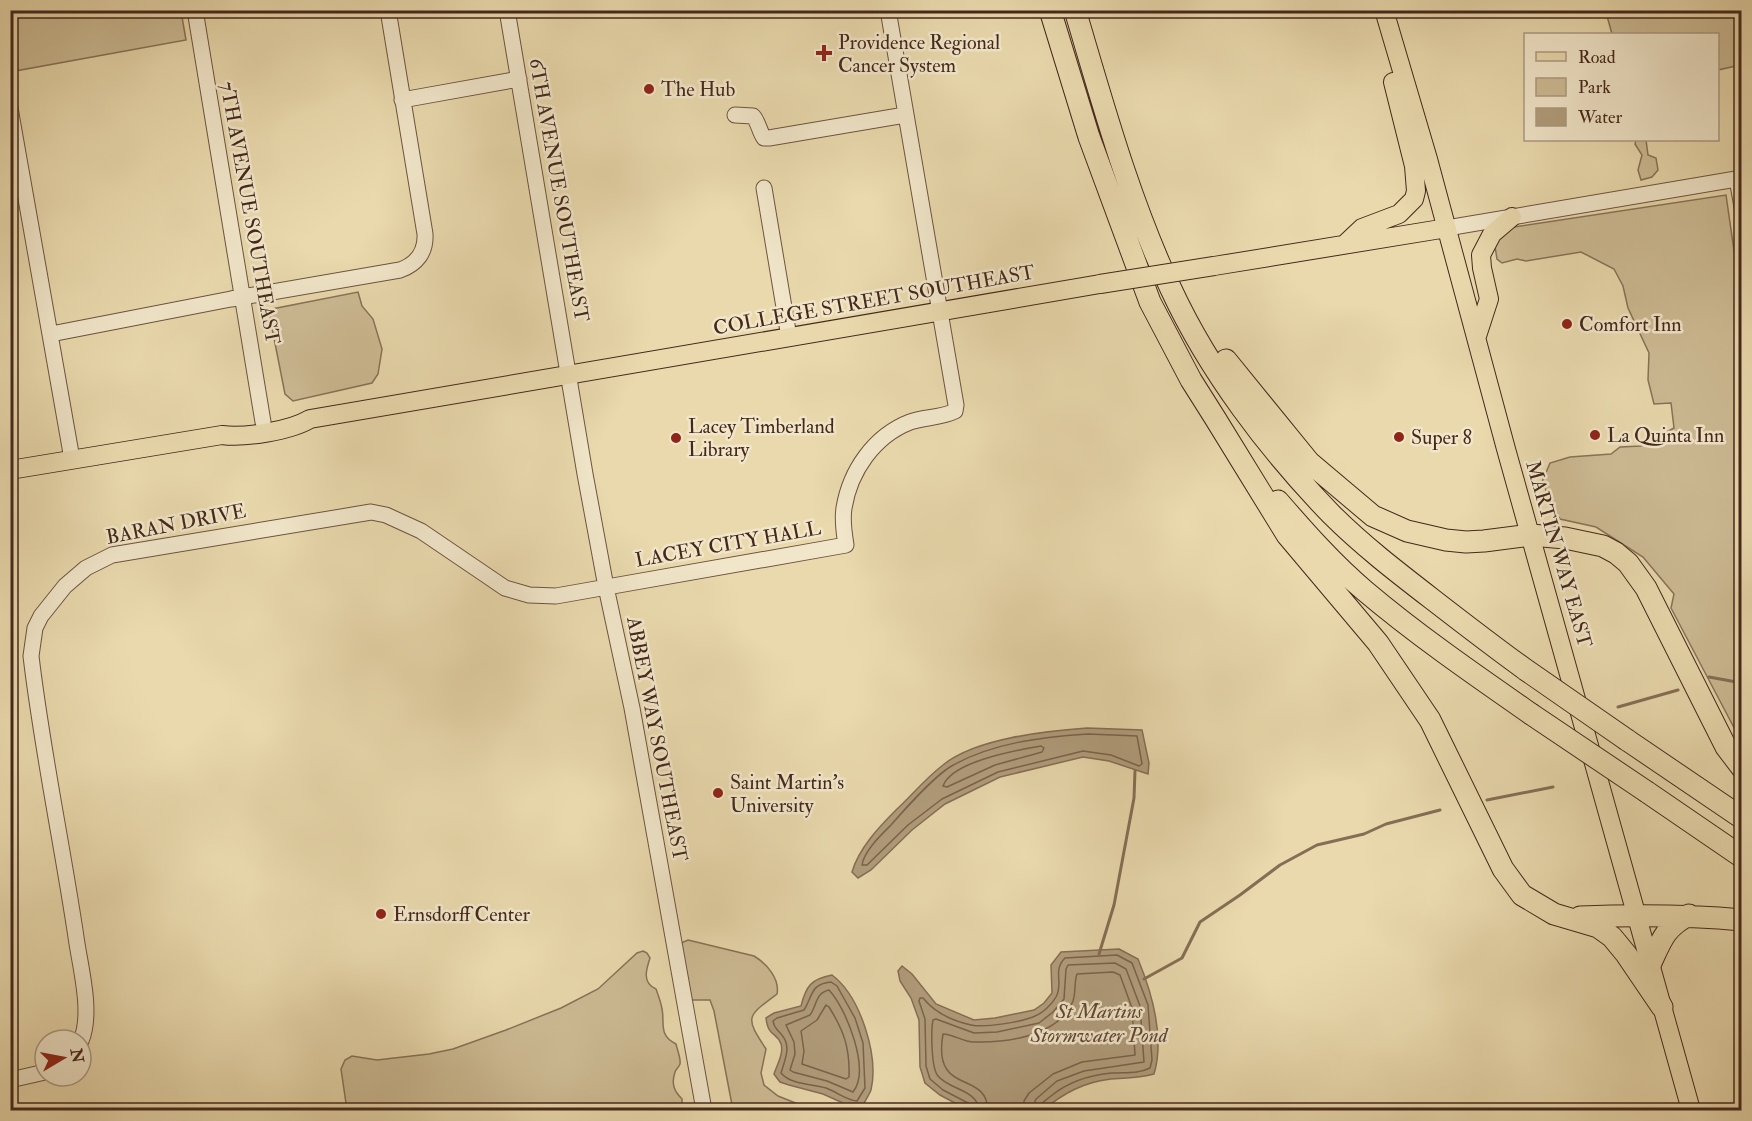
<svg xmlns="http://www.w3.org/2000/svg" width="1752" height="1121" font-family="'IM FELL Double Pica',serif">
<rect width="100%" height="100%" fill="#e9d9ad"/>
<filter id="stains"><feTurbulence type="fractalNoise" baseFrequency=".00333" numOctaves="4"/><feColorMatrix values="0 0 0 0 .2 0 0 0 0 .09 0 0 0 0 .02 0 0 0 .5 -.17"/></filter>
<radialGradient id="worn" r=".72"><stop offset=".6" stop-color="#630" stop-opacity="0"/><stop offset="1" stop-color="#630" stop-opacity=".3"/></radialGradient>
<!-- green -->
<path fill="#cdbb94" stroke="#887258" stroke-width="1.5" d="M11,10L181,11L186,40L15,71L14,57H11Z
M1615,11H1741V35L1740,36L1741,99L1736,66L1718,70V34H1612L1607,16Z
M1636,140H1646L1648,155L1656,158L1658,170L1652,177L1641,180L1638,170L1642,155L1635,144Z
M1726,195L1742,306L1741,741L1671,608L1674,594L1643,557L1596,527L1560,519L1542,482L1550,463L1570,457L1611,454L1620,447L1641,446L1674,428L1671,403L1654,404L1648,380L1649,353L1628,308L1623,286L1614,269L1581,252L1526,261L1517,259L1502,263L1497,259L1494,240L1507,228Z
M358,292L362,306L373,319L382,349L378,374L372,383L293,401L285,394L270,318L272,309Z
M688,940L754,956C767,964 780,979 777,994C746,1017 745,1017 766,1049L761,1073L764,1085L778,1096L813,1110H733L714,1011L710,1000H688L679,944Z
M643,951L647,953L650,958C646,970 642,983 656,989C658,995 661,1002 662,1009C665,1023 658,1035 676,1044C677,1049 681,1058 680,1064C679,1067 676,1069 675,1072C671,1084 674,1091 682,1099V1110H347L341,1069L345,1060L352,1056L377,1060L429,1054L453,1049L506,1030L561,1008L598,989L637,953Z"/>
<!-- water -->
<path fill="#b19d7c" stroke="#856e56" stroke-width="1.5" d="M1087,728L1142,730L1149,763L1148,774L1109,761L1083,757L1000,777L945,804L912,830L871,870L858,878L852,872C859,848 879,827 897,809C912,795 926,778 943,765C976,738 1046,731 1087,728Z
M1119,949L1138,959C1152,993 1165,1037 1154,1074C1140,1078 1126,1078 1111,1079C1084,1082 1064,1093 1043,1110H968L940,1095L925,1083L920,1067L919,1020L911,998L900,981L898,971L902,966L912,974L936,1004L974,1020L995,1018L1034,1010L1044,1003L1052,993L1051,965L1061,952Z
M832,975C860,996 879,1055 871,1090C869,1095 865,1101 862,1107L854,1108L823,1094L789,1085L780,1082L774,1074C777,1065 784,1053 781,1044C777,1032 768,1037 766,1018L774,1013L801,1006C806,986 811,979 832,975Z"/>
<g fill="none" stroke-linecap="round" stroke-linejoin="round">
<!-- shore -->
<path stroke="#7a624c" stroke-width="1.5" d="M1088,734L1137,736L1142,764L1139,766L1111,755L1083,751L998,772L942,799L908,825L867,865H862C864,851 881,835 891,825C904,810 934,777 950,767C990,743 1042,737 1088,734Z
M1041,746L1044,748L1042,752L995,765L947,787L943,786C952,761 1017,750 1041,746Z
M831,982L837,986L855,1018L863,1043L865,1088L857,1101C846,1100 837,1092 826,1088C813,1084 791,1085 781,1073C785,1059 792,1046 781,1034C777,1029 774,1028 773,1021L777,1018L804,1010C813,996 810,984 831,982Z
M829,990C846,1008 871,1070 853,1092L827,1081L793,1072L790,1070L795,1054L794,1042L786,1025L810,1015C817,1006 815,993 829,990Z
M826,1005L829,1007C844,1031 850,1048 849,1077L846,1079L802,1064L804,1051L801,1031L817,1020Z
M971,1110L968,1103L943,1090L930,1079L926,1066L925,1019L919,1001L920,998H923C935,1013 953,1021 971,1025C985,1028 1022,1022 1035,1016C1043,1013 1052,1004 1056,997C1064,983 1052,971 1065,958L1117,955L1132,963L1148,1005L1152,1060L1150,1068C1138,1074 1125,1072 1112,1073C1090,1075 1068,1082 1051,1096C1045,1101 1040,1103 1039,1110
M979,1110C977,1089 949,1090 938,1076C931,1068 931,1030 933,1020L936,1019L974,1033L997,1032L1039,1023L1053,1012L1064,999L1066,969L1068,965L1115,963L1126,969L1140,1006L1144,1062L1084,1071L1057,1081L1036,1099L1032,1110
M988,1110C986,1069 932,1097 943,1034C953,1034 963,1042 974,1042C1007,1043 1059,1036 1073,1001C1076,992 1074,982 1077,974L1113,972L1120,975L1132,1008L1135,1055L1082,1062L1053,1074L1029,1093L1024,1101L1023,1110"/>
<!-- stream -->
<path stroke="#856e56" stroke-width="3" d="M1709,677L1742,683
M1618,707L1678,690
M1487,800L1553,787
M1099,954L1114,905L1134,798L1135,771
M1144,979L1182,958L1200,922L1240,895L1280,865L1317,845L1364,834L1386,824L1440,810"/>
<defs>
<path id="minor" d="M195,10L263,422
M507,10L585,474L606,587L632,708L704,1110
M402,100L519,79
M10,108L72,459
M735,115L753,116C759,123 759,131 764,138H769L905,115
M1737,179L1742,207
M764,188L789,337
M1447,228L1742,178
M51,334L231,299L400,270C417,264 426,252 425,234L388,10
M81,1041C93,1012 80,967 76,937C62,843 42,750 31,656L35,628L41,616L65,586L86,568L112,555L371,512L386,515L421,531L505,588L529,595L556,596L846,545C844,533 842,520 844,508C850,471 874,436 910,422C924,417 941,418 955,411L956,405L888,10
M10,1080L45,1072"/>
<path id="major" d="M1384,10L1428,159L1506,449L1691,1110
M1345,244L1362,228L1399,214L1414,199L1416,191L1414,166L1393,82
M1214,266L1447,228
M1477,336L1489,299L1482,268L1481,255L1492,234L1512,217
M10,470L222,435C244,438 290,431 310,419L1100,284"/>
<path id="highway" d="M1050,10L1089,137L1150,302L1191,380L1215,418L1287,535L1378,643L1430,720L1503,869L1522,895L1554,914L1598,927L1612,937L1626,954L1662,1007
M1075,10C1103,104 1129,200 1171,289C1209,371 1269,450 1331,514C1362,545 1397,572 1432,599C1463,623 1494,647 1526,670
M1226,360L1309,462L1373,516L1407,531L1446,540L1466,542L1484,541L1531,535L1565,538L1603,546L1616,553L1628,563L1646,588L1726,747L1742,768
M1278,501C1305,532 1333,564 1365,591C1417,635 1475,675 1531,714
M1627,740L1742,818
M1647,792L1742,857
M1580,917C1635,915 1687,915 1742,920
M1650,965C1661,941 1665,927 1689,915"/>
</defs>
<!-- minor casing -->
<use href="#minor" stroke="#6d5440" stroke-width="17"/>
<!-- major casing -->
<use href="#major" stroke="#44281c" stroke-width="20"/>
<!-- highway casing -->
<use href="#highway" stroke="#44281c" stroke-width="23"/>
<!-- minor -->
<use href="#minor" stroke="#f1e6ca" stroke-width="15"/>
<!-- major -->
<use href="#major" stroke="#e9d9ad" stroke-width="18"/>
<!-- highway -->
<use href="#highway" stroke="#e9d9ad" stroke-width="21"/>
<defs>
<path id="major-bridge" d="M1100,284L1214,266"/>
<path id="highway-bridge" d="M1526,670L1627,740
M1531,714L1647,792"/>
</defs>
<!-- major-bridge casing -->
<use href="#major-bridge" stroke="#44281c" stroke-width="20" stroke-linecap="butt"/>
<!-- highway-bridge casing -->
<use href="#highway-bridge" stroke="#44281c" stroke-width="23" stroke-linecap="butt"/>
<!-- major-bridge -->
<use href="#major-bridge" stroke="#e9d9ad" stroke-width="18"/>
<!-- highway-bridge -->
<use href="#highway-bridge" stroke="#e9d9ad" stroke-width="21"/>
</g>
<!-- markers -->
<g fill="#8f2418" stroke="#f1e6ca" stroke-width="2">
<path d="M821 44h6v6h6v6h-6v6h-6v-6h-6v-6h6z"/>
<circle cx="649" cy="89" r="6"/>
<circle cx="1567" cy="324" r="6"/>
<circle cx="1595" cy="435" r="6"/>
<circle cx="1399" cy="437" r="6"/>
<circle cx="676" cy="438" r="6"/>
<circle cx="718" cy="793" r="6"/>
<circle cx="381" cy="914" r="6"/>
</g>
<g text-anchor="middle" dominant-baseline="central" stroke-width="5" stroke-linejoin="round" paint-order="stroke">
<!-- poi labels -->
<g font-size="20" fill="#44281c" stroke="#f1e6ca" text-anchor="start">
<text x="838" y="42">Providence Regional<tspan x="838" dy="23">Cancer System</tspan></text>
<text x="661" y="89">The Hub</text>
<text x="1579" y="324">Comfort Inn</text>
<text x="688" y="426">Lacey Timberland<tspan x="688" dy="23">Library</tspan></text>
<text x="1607" y="435">La Quinta Inn</text>
<text x="1411" y="437">Super 8</text>
<text x="730" y="782">Saint Martin's<tspan x="730" dy="23">University</tspan></text>
<text x="393" y="914">Ernsdorff Center</text>
</g>
<!-- street labels -->
<g font-size="20" fill="#44281c" stroke="#f1e6ca">
<text transform="translate(559 190) rotate(80)">6TH AVENUE SOUTHEAST</text>
<text transform="translate(250 213) rotate(80)">7TH AVENUE SOUTHEAST</text>
<text transform="translate(874 300) rotate(-10)">COLLEGE STREET SOUTHEAST</text>
<text transform="translate(176 524) rotate(-11)">BARAN DRIVE</text>
<text transform="translate(728 544) rotate(-10)">LACEY CITY HALL</text>
<text transform="translate(1559 554) rotate(74)">MARTIN WAY EAST</text>
<text transform="translate(657 739) rotate(79)">ABBEY WAY SOUTHEAST</text>
</g>
<!-- water labels -->
<g font-size="21" font-style="italic" fill="#5f4534" stroke="#f1e6ca">
<text x="1099" y="1011">St Martins<tspan x="1099" dy="24">Stormwater Pond</tspan></text>
</g>
</g>
<!-- margin -->
<rect width="1752" height="1121" fill="none" stroke="#e9d9ad" stroke-width="36"/>
<rect x="12" y="12" width="1728" height="1097" fill="none" stroke="#44281c" stroke-width="3"/>
<rect x="18" y="18" width="1716" height="1085" fill="none" stroke="#44281c" stroke-width="1.5"/>
<!-- legend -->
<rect x="1524" y="33" width="195" height="108" fill="#f1e6ca" stroke="#ac9a84" stroke-width="1.5"/>
<rect x="1536" y="52" width="30" height="9" fill="#e9d9ad" stroke="#ac9a84" stroke-width="1.5"/>
<text x="1578" y="63" font-size="18" fill="#44281c">Road</text>
<rect x="1536" y="78" width="30" height="18" fill="#cdbb94" stroke="#ac9a84" stroke-width="1.5"/>
<text x="1578" y="93" font-size="18" fill="#44281c">Park</text>
<rect x="1536" y="108" width="30" height="18" fill="#b19d7c" stroke="#ac9a84" stroke-width="1.5"/>
<text x="1578" y="123" font-size="18" fill="#44281c">Water</text>
<!-- north arrow -->
<g transform="translate(63 1058) rotate(80)"><circle r="28" fill="#f1e6ca" stroke="#ac9a84" stroke-width="1.5"/>
<path d="M0-4.5L10 22L0 15L-10 22Z" fill="#8f2418"/>
<text y="-9" font-size="16" font-weight="bold" text-anchor="middle" fill="#44281c">N</text>
</g>
<rect width="100%" height="100%" filter="url(#stains)"/>
<rect width="100%" height="100%" fill="url(#worn)"/>
</svg>
